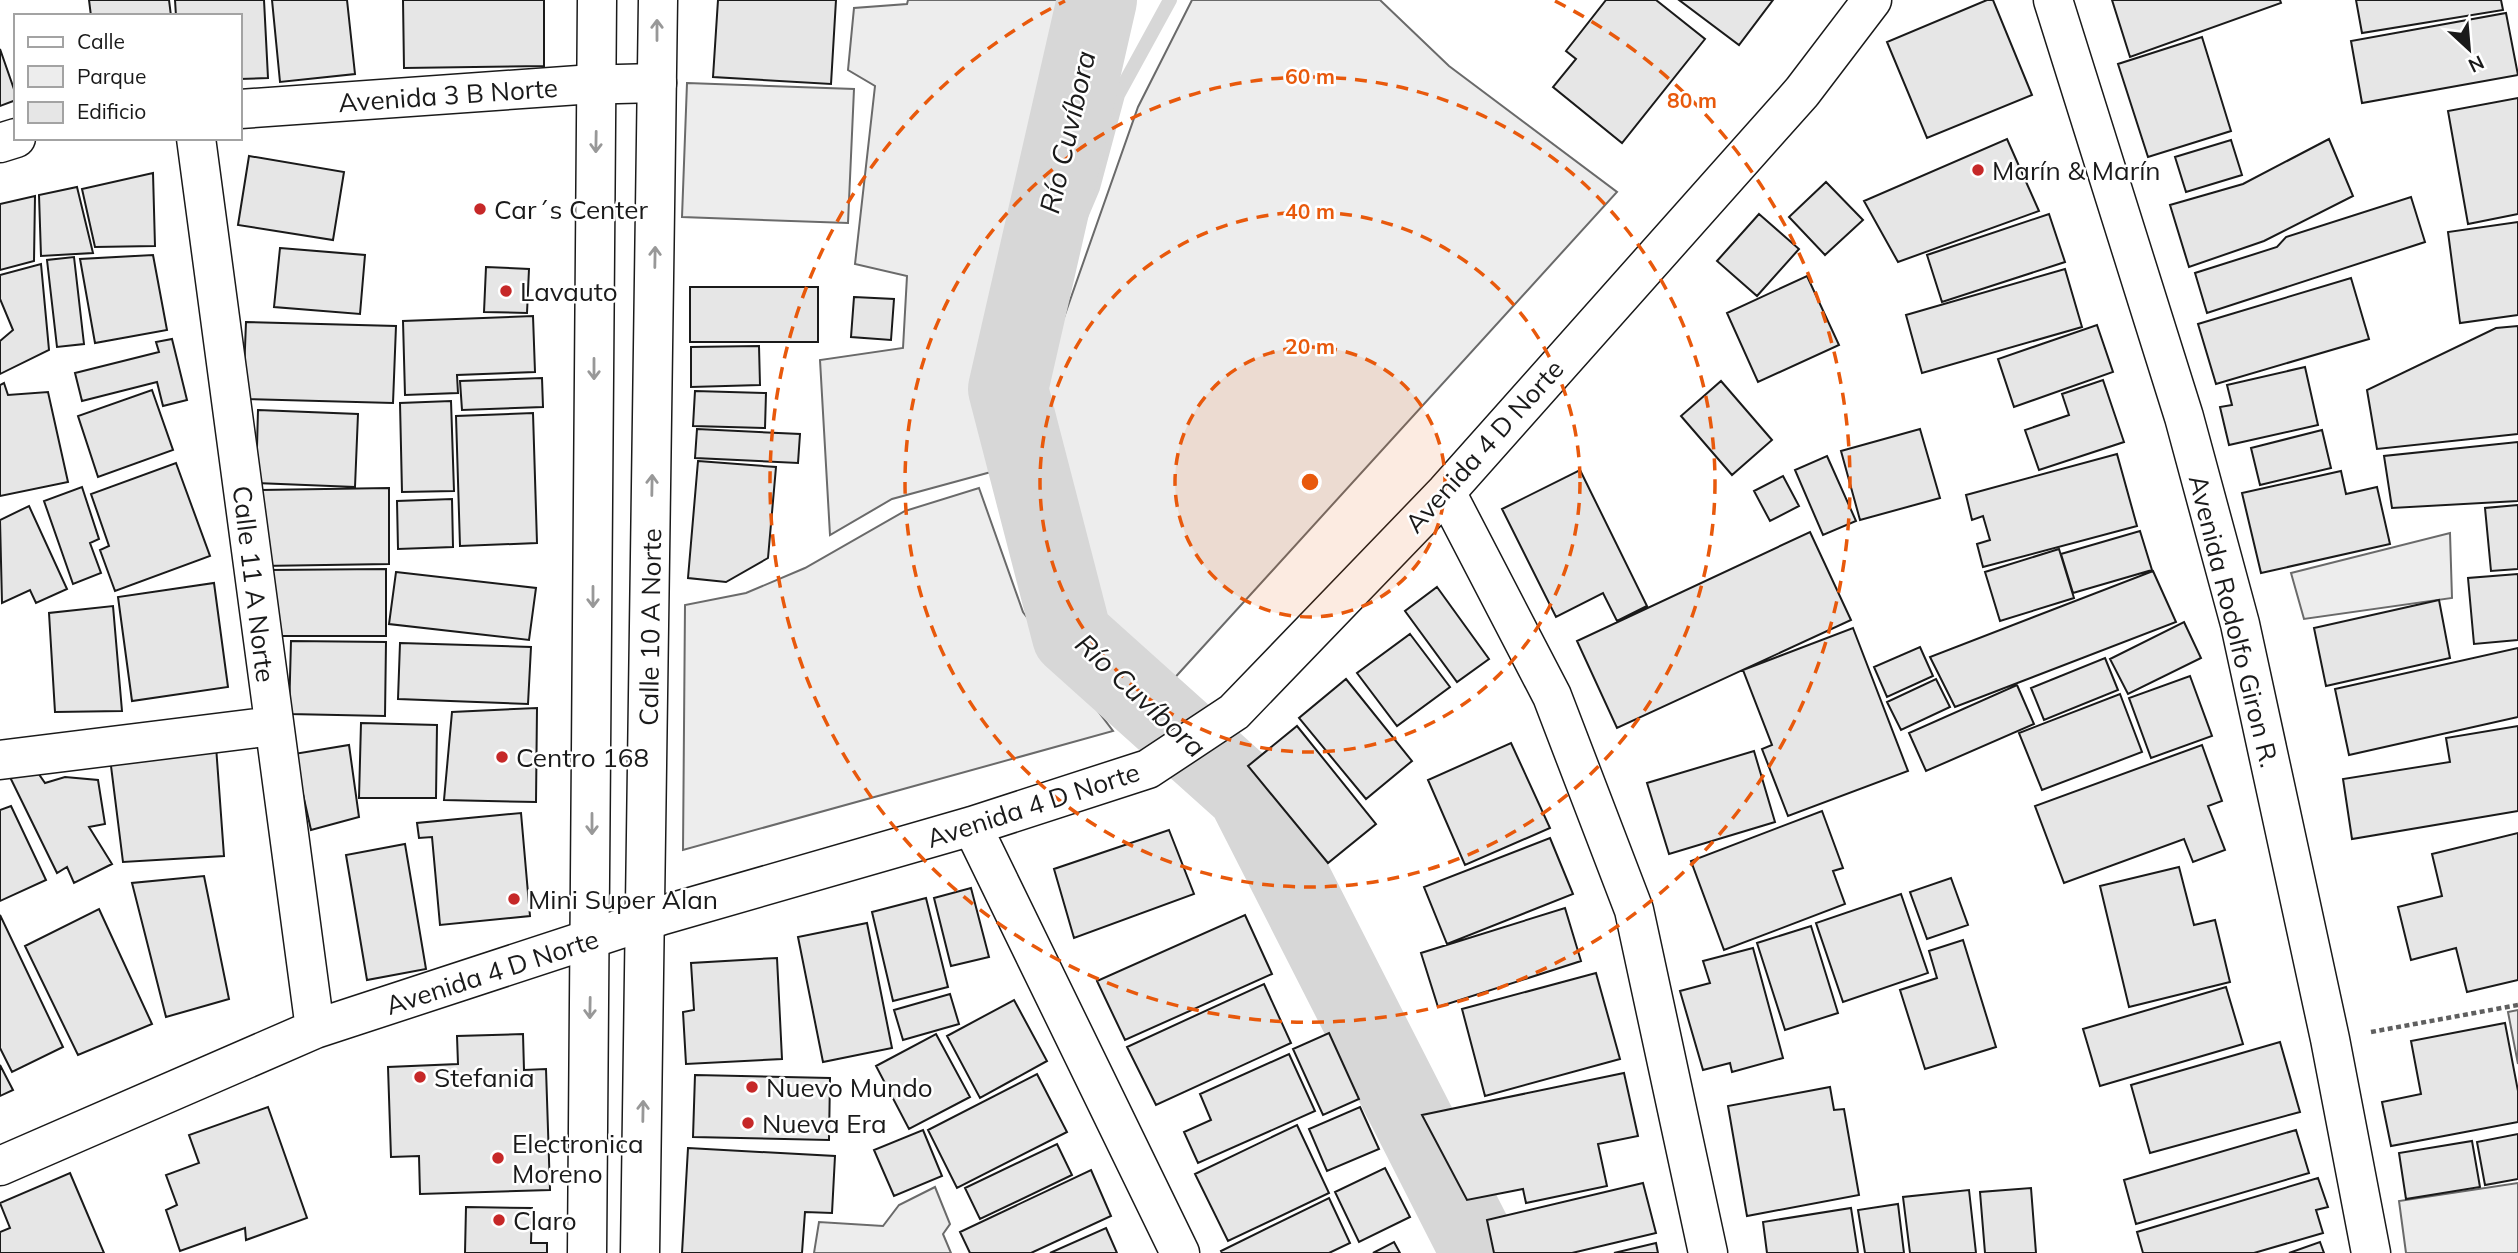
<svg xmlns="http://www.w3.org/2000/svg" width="2518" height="1253" font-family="Mulish,sans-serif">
<rect width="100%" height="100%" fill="#fff"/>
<!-- green -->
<path fill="#ededed" stroke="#6a6a6a" stroke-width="2" d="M908,0H1073L984,392L1002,469L892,499L830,535L820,360L903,348L907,276L855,264L875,86L848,70L854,8L907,4Z
M1192,0H1380L1449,66L1617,192L1170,683L1097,613L1043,377L1138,107Z
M687,83L854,89L848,223L682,217Z
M979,488L1023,612L1113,731L683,850L685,605L746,593L805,568L905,511Z
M2450,533L2452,598L2304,619L2291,573Z
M2518,1010V1064L2508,1012Z
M2518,1183V1253H2406L2399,1201Z
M935,1187L950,1224L943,1234L951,1253H814L819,1222L883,1226L899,1205Z"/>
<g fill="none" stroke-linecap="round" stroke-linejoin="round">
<!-- stream -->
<path stroke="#d7d7d7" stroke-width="14" d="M1008,389L1093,188L1118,95L1170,0"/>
<!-- river -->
<path stroke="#d7d7d7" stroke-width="80" d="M1097,0L1008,389L1072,636L1247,793L1481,1253"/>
</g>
<!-- building -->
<path fill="#e6e6e6" stroke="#1a1a1a" stroke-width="2" d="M89,0H169L171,16H91Z
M175,0H264L268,78L240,79V16H176Z
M272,0H347L355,74L280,82Z
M403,0H544V66L404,68Z
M718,0H836L831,84L713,77Z
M1606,0H1656L1705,39L1622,143L1553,87L1576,59L1566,51Z
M1679,0H1773L1739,45Z
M1987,0H1993L2032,95L1927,138L1887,42Z
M2112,0H2280L2281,3L2130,57Z
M2356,0H2501L2503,10L2362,33Z
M2506,13L2518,75L2362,103L2351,41Z
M2202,37L2231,131L2148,157L2118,64Z
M0,49L16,95V100L0,106Z
M2518,98V214L2468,224L2448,111Z
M2007,139L2039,211L1898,262L1864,201Z
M2329,139L2353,196L2264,241L2189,267L2170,205L2243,184Z
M2231,140L2242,175L2186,192L2175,157Z
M249,156L344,172L333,240L238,225Z
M153,173L155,246L95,247L82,189Z
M1826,182L1863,220L1825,255L1789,217Z
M77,187L93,253L41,256L39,195Z
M35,196L34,261L0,270V204Z
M2411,197L2425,242L2207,313L2195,273L2277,247L2286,237Z
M1759,214L1799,249L1757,296L1717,261Z
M2049,214L2065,262L1942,302L1927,255Z
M2518,222V315L2460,323L2448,232Z
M280,248L365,255L360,314L274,307Z
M153,255L167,330L95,343L80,259Z
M74,257L84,344L57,347L47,260Z
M41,264L49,350L0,374V341L13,330L0,299V275Z
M486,267L529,269L527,313L484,312Z
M2065,269L2082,327L1922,373L1906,315Z
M1807,276L1839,345L1758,382L1727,313Z
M2351,278L2369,339L2216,384L2198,324Z
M690,287H818V342H690Z
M854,297L894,299L891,340L851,337Z
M533,316L535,372L457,375L458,393L405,395L403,321Z
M246,322L396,326L393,403L243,399Z
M2097,325L2113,372L2014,407L1998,359Z
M2518,326V434L2377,449L2367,390L2496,328Z
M172,339L187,400L163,406L157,382L82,401L75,373L159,352L156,342Z
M759,346L760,385L691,387V347Z
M2305,367L2318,425L2229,445L2220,407L2232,405L2227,385Z
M542,378L543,407L462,410L460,381Z
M2103,380L2124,442L2039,470L2025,430L2069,415L2062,394Z
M1721,381L1772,440L1732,475L1681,416Z
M4,383L8,395L48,392L68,482L0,496V385Z
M152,390L173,450L98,477L78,416Z
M695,391L766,393L765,428L693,426Z
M451,401L454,491L402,492L400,403Z
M258,410L358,414L355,487L256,483Z
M533,413L537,543L460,546L456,416Z
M697,429L800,434L798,463L695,458Z
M1920,429L1940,498L1860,520L1841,451Z
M2322,430L2331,468L2260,485L2251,448Z
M2518,442V501L2392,508L2384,456Z
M2117,454L2137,526L1983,567L1977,544L1990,540L1983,516L1972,520L1966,495Z
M1827,456L1856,521L1823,535L1795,470Z
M698,461L776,467L768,558L726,582L688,578Z
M176,463L210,556L115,591L100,550L109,546L91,494Z
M1580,470L1647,606L1617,621L1603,593L1556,617L1502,509Z
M2341,471L2346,494L2377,487L2390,544L2261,573L2242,493Z
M1783,476L1799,506L1770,521L1754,491Z
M82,487L99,539L90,543L101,573L73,584L44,501Z
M389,488V564L261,566V490Z
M452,499L453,547L398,549L397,501Z
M2518,505V569L2491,571L2485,508Z
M29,506L67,589L36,603L30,590L2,603L0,520Z
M2140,531L2152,570L2073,593L2061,554Z
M1810,532L1851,620L1617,728L1577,641Z
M2059,549L2074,598L2000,621L1985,572Z
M386,569V636H268V570Z
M2153,571L2176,622L1955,707L1930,657Z
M396,572L536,588L529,640L389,624Z
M2518,574V640L2474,644L2468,578Z
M214,583L228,687L132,701L118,597Z
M1437,587L1489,659L1457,682L1405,611Z
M2439,600L2450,658L2326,686L2314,628Z
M113,606L122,711L55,712L49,613Z
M2184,622L2201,658L2128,694L2110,659Z
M1853,628L1908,771L1788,816L1762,749L1772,745L1743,670Z
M1410,634L1450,687L1397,726L1357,673Z
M291,641L386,642L385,716L289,714Z
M400,643L531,647L528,704L398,699Z
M1920,647L1933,676L1887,697L1874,667Z
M2518,648V717L2349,755L2335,689Z
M2105,658L2118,690L2044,720L2031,688Z
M2190,676L2212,736L2151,758L2129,698Z
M1346,679L1412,761L1366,799L1299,718Z
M1936,679L1950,707L1901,730L1887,702Z
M2017,685L2034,724L1926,771L1909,733Z
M2120,694L2142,752L2042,790L2019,733Z
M537,708L536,802L444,800L452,712Z
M361,723L437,725L436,798H359Z
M1297,726L1376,824L1328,863L1248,766Z
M2518,726V811L2352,839L2343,779L2450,762L2446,738Z
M1511,743L1550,828L1465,865L1428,780Z
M349,745L359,817L311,830L294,754Z
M2202,745L2222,801L2208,806L2225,850L2193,862L2184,839L2064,883L2035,806Z
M216,746L224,856L123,862L110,758Z
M1754,751L1775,822L1669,854L1647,783Z
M34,767L45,783L65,777L98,780L105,824L89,827L112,864L74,883L67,867L57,873L7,771Z
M11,806L46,880L0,901V810Z
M1822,811L1843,868L1833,871L1845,904L1724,950L1691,861Z
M521,813L530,916L440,925L432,837L419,838L417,823Z
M1169,830L1194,894L1074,938L1054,869Z
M2518,833V980L2467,992L2456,948L2411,960L2398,907L2442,896L2432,854Z
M1550,838L1573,894L1447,944L1424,887Z
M405,844L426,969L367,980L346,855Z
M2179,867L2194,925L2215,920L2230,982L2129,1007L2100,886Z
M204,876L229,999L166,1017L132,883Z
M1951,878L1968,925L1927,939L1910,892Z
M971,888L989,957L951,966L934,898Z
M1901,894L1928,973L1843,1002L1816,923Z
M926,898L948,987L893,1001L872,912Z
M1565,908L1581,961L1438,1007L1421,953Z
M99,909L152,1024L78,1055L25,946Z
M0,915L63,1047L12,1072L0,1048Z
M1245,915L1272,974L1125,1040L1097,981Z
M867,923L892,1048L823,1062L798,937Z
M1811,926L1838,1013L1785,1030L1757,943Z
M1963,940L1996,1047L1925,1069L1900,990L1937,978L1929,951Z
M1753,948L1783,1058L1732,1072L1730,1063L1703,1070L1680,991L1710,983L1703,961Z
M777,958L782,1059L686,1064L683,1012L694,1010L691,963Z
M1596,973L1620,1059L1485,1096L1462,1009Z
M1264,984L1291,1043L1156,1105L1127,1047Z
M2226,987L2243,1044L2100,1086L2083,1029Z
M950,994L959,1024L903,1040L894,1010Z
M1014,1000L1047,1061L980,1098L947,1036Z
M2505,1023L2518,1091V1122L2391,1146L2382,1102L2421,1094L2411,1041Z
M1329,1033L1359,1099L1323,1115L1293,1049Z
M523,1034L524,1070L546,1069L550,1190L420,1194L419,1156L391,1157L388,1067L458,1064L457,1036Z
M936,1034L970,1097L909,1129L876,1066Z
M2280,1042L2300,1112L2150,1153L2131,1085Z
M1289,1054L1315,1111L1198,1163L1184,1132L1211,1120L1200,1094Z
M0,1065L13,1090L0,1096Z
M1624,1073L1638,1136L1598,1144L1607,1186L1526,1203L1523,1189L1467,1200L1422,1115Z
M1037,1074L1067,1132L957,1188L928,1130Z
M695,1075L830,1078L829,1140L693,1137Z
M1830,1087L1834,1110L1844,1109L1859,1195L1747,1216L1728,1106Z
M268,1107L307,1218L246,1240L245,1228L180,1251L166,1210L177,1205L166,1175L199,1163L189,1135Z
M1360,1107L1379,1149L1327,1171L1309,1129Z
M1297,1125L1329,1193L1228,1241L1195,1174Z
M923,1130L942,1176L894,1196L874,1150Z
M2296,1130L2309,1173L2136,1224L2124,1180Z
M2518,1134V1179L2485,1185L2477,1142Z
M2472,1141L2480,1187L2406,1199L2399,1153Z
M1057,1144L1072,1175L980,1219L965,1188Z
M688,1148L835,1156L832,1213L805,1212L802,1253H682Z
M1385,1168L1410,1217L1359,1242L1335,1192Z
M1091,1170L1111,1216L1031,1253H970L960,1232Z
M70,1173L104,1253H0V1232L10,1228L0,1203Z
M2318,1178L2328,1207L2316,1210L2323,1233L2254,1253H2143L2137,1232Z
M1643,1183L1656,1233L1572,1253H1494L1487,1220Z
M2031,1188L2036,1253H1985L1980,1192Z
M1969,1190L1976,1253H1910L1903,1197Z
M1329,1198L1350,1243L1329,1253H1222L1221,1251Z
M1898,1204L1904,1253H1865L1858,1210Z
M466,1207L532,1208L531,1243H547V1253H465Z
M1851,1208L1858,1253H1767L1763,1222Z
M1106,1228L1117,1253H1050Z
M1394,1242L1400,1253H1373Z
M2320,1242L2324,1253H2289Z
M1656,1243L1658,1253H1614Z"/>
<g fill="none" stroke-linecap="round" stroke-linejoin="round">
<defs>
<path id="street" d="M240,109L579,85L657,83
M196,138L315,1029
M0,143L16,138
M1446,492L1552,696L1634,910L1708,1253
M0,760L273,726
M972,826L1180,1253
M0,1166L315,1029L663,915L972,826L1148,769L1234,712L1446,492L1802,92L1872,0"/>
<path id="secondary" d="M2053,0L2184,417L2240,624L2330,1039L2371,1253"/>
<path id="primary" d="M587,1253L597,0
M640,1253L658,0"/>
</defs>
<!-- street casing -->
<use href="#street" stroke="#1a1a1a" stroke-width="41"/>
<!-- secondary casing -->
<use href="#secondary" stroke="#1a1a1a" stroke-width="41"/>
<!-- primary casing -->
<use href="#primary" stroke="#1a1a1a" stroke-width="41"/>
<!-- path -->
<path stroke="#5f5f5f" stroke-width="4.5" stroke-dasharray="5 3.5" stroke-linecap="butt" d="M2371,1032L2518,1005"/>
<!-- street -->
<use href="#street" stroke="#fff" stroke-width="38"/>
<!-- secondary -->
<use href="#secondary" stroke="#fff" stroke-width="38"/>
<!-- primary -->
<use href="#primary" stroke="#fff" stroke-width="38"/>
</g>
<!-- one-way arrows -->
<defs><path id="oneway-shaft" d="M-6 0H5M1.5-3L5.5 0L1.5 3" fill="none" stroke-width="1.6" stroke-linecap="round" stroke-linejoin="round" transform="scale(1.75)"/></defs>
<g stroke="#989898">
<use href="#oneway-shaft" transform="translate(657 30) rotate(-90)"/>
<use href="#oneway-shaft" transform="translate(596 142) rotate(91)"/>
<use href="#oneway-shaft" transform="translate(655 257) rotate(-89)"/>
<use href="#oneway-shaft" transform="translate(594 369) rotate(90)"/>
<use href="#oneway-shaft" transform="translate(652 485) rotate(-89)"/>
<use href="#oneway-shaft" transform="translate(593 597) rotate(90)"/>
<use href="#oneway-shaft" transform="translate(592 824) rotate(90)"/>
<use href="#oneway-shaft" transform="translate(590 1008) rotate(91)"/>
<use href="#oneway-shaft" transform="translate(643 1111) rotate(-89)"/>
</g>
<!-- distance rings -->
<circle cx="1310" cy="482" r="135" fill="#e8590c" fill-opacity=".12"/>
<g fill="none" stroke="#e8590c" stroke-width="3.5" stroke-dasharray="12 9">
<circle cx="1310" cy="482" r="135"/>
<circle cx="1310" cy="482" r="270"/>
<circle cx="1310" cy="482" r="405"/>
<path d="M1555 1A540 540 0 1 1 1065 1"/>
</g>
<!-- markers -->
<g fill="#c62828" stroke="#fff" stroke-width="2.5">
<circle cx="1978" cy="170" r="7"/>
<circle cx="480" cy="209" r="7"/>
<circle cx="506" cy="291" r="7"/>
<circle cx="502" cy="757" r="7"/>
<circle cx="514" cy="899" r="7"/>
<circle cx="420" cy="1077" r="7"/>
<circle cx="752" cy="1087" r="7"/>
<circle cx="748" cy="1123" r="7"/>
<circle cx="498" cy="1158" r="7"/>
<circle cx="499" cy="1220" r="7"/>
</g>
<g text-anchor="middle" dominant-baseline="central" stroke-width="5" stroke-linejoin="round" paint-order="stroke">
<!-- street labels -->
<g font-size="26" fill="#1a1a1a" stroke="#fff">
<text transform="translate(448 95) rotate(-4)">Avenida 3 B Norte</text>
<text transform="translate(1484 446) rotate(-48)">Avenida 4 D Norte</text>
<text transform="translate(254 584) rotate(83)">Calle 11 A Norte</text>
<text transform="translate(2234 621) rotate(76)">Avenida Rodolfo Giron R.</text>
<text transform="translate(650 627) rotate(-89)">Calle 10 A Norte</text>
<text transform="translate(1033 805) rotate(-18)">Avenida 4 D Norte</text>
<text transform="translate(492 972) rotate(-18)">Avenida 4 D Norte</text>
</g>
<!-- poi labels -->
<g font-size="26" fill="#1a1a1a" stroke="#fff" text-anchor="start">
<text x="1992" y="170">Marín &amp; Marín</text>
<text x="494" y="209">Car´s Center</text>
<text x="520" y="291">Lavauto</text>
<text x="516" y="757">Centro 168</text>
<text x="528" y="899">Mini Super Alan</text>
<text x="434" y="1077">Stefania</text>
<text x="766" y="1087">Nuevo Mundo</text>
<text x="762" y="1123">Nueva Era</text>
<text x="512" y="1143">Electronica<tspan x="512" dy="30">Moreno</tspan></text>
<text x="513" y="1220">Claro</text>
</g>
<!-- water labels -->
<g font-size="28" font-style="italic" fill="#1a1a1a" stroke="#fff">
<text transform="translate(1067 132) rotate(-77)">Río Cuvíbora</text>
<text transform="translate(1141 695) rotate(43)">Río Cuvíbora</text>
</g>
</g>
<circle cx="1310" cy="482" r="10" fill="#e8590c" stroke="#fff" stroke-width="3.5"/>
<g font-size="21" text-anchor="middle" font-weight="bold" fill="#e8590c" stroke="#fff" stroke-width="5" stroke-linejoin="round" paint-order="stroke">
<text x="1310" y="84">60 m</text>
<text x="1692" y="108">80 m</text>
<text x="1310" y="219">40 m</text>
<text x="1310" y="354">20 m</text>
</g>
<!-- legend -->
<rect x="14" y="14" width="228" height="126" fill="#ffffff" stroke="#a3a3a3" stroke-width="2"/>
<rect x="28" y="37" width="35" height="10" fill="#ffffff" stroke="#a3a3a3" stroke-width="2"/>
<text x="77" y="49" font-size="21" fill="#1a1a1a">Calle</text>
<rect x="28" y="66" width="35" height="21" fill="#ededed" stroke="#a3a3a3" stroke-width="2"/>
<text x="77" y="84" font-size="21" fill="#1a1a1a">Parque</text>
<rect x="28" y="102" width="35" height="21" fill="#e6e6e6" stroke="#a3a3a3" stroke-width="2"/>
<text x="77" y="119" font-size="21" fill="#1a1a1a">Edificio</text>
<!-- north arrow -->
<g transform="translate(2469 49) rotate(154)" stroke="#ffffff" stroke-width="5" paint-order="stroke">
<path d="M0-5L12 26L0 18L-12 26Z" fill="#1a1a1a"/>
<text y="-10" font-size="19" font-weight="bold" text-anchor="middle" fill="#1a1a1a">N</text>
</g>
</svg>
